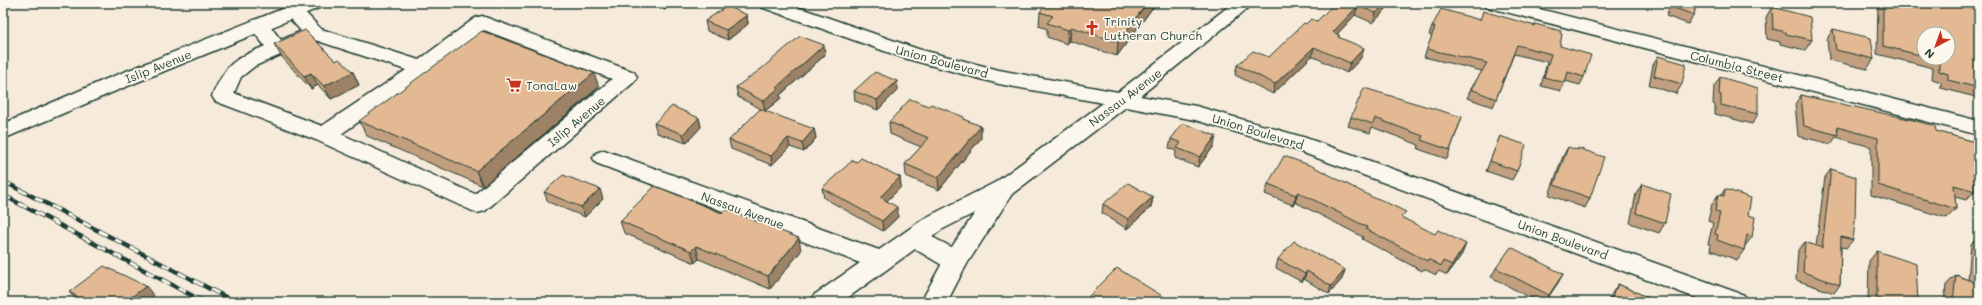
<svg xmlns="http://www.w3.org/2000/svg" width="1982" height="305" font-family="Mali,sans-serif">
<rect width="100%" height="100%" fill="#f6ebda"/>
<filter id="ink" filterUnits="userSpaceOnUse"><feTurbulence type="fractalNoise" baseFrequency=".025" numOctaves="2"/><feDisplacementMap in="SourceGraphic" scale="8" xChannelSelector="R" yChannelSelector="G"/><feConvolveMatrix kernelMatrix="1 2 1 2 8 2 1 2 1" color-interpolation-filters="sRGB"/></filter>
<g filter="url(#ink)">
<g fill="none" stroke-linecap="round" stroke-linejoin="round">
<defs>
<path id="street" d="M1485,3H1516L1979,121V135L1487,7Z
M294,6L301,8L321,29L419,60L475,18L482,16L634,72L637,77L634,82L485,211L477,213L316,140L215,101L212,96C227,63 232,60 265,46L249,26L252,22C267,18 272,29 281,40L301,31L284,12L287,8ZM484,30L612,79L475,194L341,134L429,73ZM315,40L406,70L322,126L234,93L241,77L255,66Z
M604,150L879,250L925,218L996,182L1004,180L1012,182L1015,188L1012,194L941,230L932,237L965,254L968,261L965,268L956,270L947,268L915,249L842,302H810L814,295L860,263L596,163L593,158L596,153Z"/>
<path id="secondary" d="M759,3H786L918,49L999,70L1118,92L1233,3H1254L1140,96L1196,106L1306,138L1744,295L1748,302H1707L1290,148L1195,120L1126,107L1012,194L965,267L947,302H921L947,254L996,182L1103,103L999,84L904,58L761,7Z"/>
<path id="primary" d="M297,3H323L321,7L118,90L3,139V124L104,80Z"/>
</defs>
<!-- street casing -->
<use href="#street" stroke="#1f3d34" stroke-width="3"/>
<!-- secondary casing -->
<use href="#secondary" stroke="#1f3d34" stroke-width="3"/>
<!-- primary casing -->
<use href="#primary" stroke="#1f3d34" stroke-width="3"/>
<!-- street -->
<use href="#street" fill="#fbf7ec" fill-rule="evenodd"/>
<!-- secondary -->
<use href="#secondary" fill="#fbf7ec" fill-rule="evenodd"/>
<!-- primary -->
<use href="#primary" fill="#fbf7ec" fill-rule="evenodd"/>
<defs>
<path id="rail" d="M3,181L235,302
M3,195L204,302"/>
</defs>
<!-- rail casing -->
<use href="#rail" stroke="#1f3d34" stroke-width="4.5"/>
<!-- rail -->
<use href="#rail" stroke="#fbf7ec" stroke-width="3" stroke-dasharray="9" stroke-linecap="butt"/>
</g>
<!-- wall -->
<path fill="#c29f7e" stroke="#1f3d34" fill-rule="evenodd" d="M653,3H676L664,10Z
M1156,3L1117,56L1070,41L1067,44L1047,37V29L1039,26L1040,12Z
M1335,3H1388L1386,9L1373,23L1355,15L1337,34L1339,35V37L1361,58L1347,73L1312,56L1273,94L1235,75L1237,65L1269,57L1306,24L1317,21Z
M1670,3H1696L1694,15L1688,24L1666,16L1668,13H1667L1669,9L1668,8Z
M1878,3H1977L1978,16H1979V98L1941,88V82L1932,79L1933,68L1877,54ZM1924,34L1948,58H1924Z
M1772,7L1812,40L1805,50L1780,44V42L1767,39L1766,17Z
M747,15L748,24L728,40L707,31L705,21Z
M1480,20L1560,33V46L1584,77L1580,85L1565,81L1561,91L1541,86L1547,62L1514,54L1493,107L1467,98L1471,89L1482,71L1424,57L1432,36L1429,35L1432,27Z
M1833,29L1874,59L1867,69L1829,60L1827,39Z
M274,44L336,61L353,72L359,85L331,99L318,85L311,89L281,56Z
M825,55L780,95L781,98L765,111L738,97L736,87Z
M1658,56L1682,84L1676,94L1649,85L1653,65Z
M1720,77L1758,114L1752,124L1715,114V105L1713,104L1714,87Z
M897,81L898,90L878,110L855,101L854,91Z
M599,87L483,186L367,136L359,121Z
M1801,95L1979,143V175L1974,174L1975,191L1966,200L1955,197L1956,209L1947,218L1871,195V147L1836,137L1831,144L1798,136L1795,104Z
M1351,117H1462L1447,159L1418,149L1419,145L1372,127L1370,133L1348,126Z
M699,118L701,127L686,143L657,133L654,123Z
M964,119L981,138L939,190L906,176L905,164L921,147L890,134L889,122Z
M814,129L816,138L804,152L790,147L772,165L731,149L729,140Z
M1500,136L1517,171L1512,180L1486,171Z
M1171,139L1214,146L1198,167L1175,158L1176,151L1169,148Z
M1568,147L1590,198L1585,208L1549,195L1563,156Z
M1831,169L1853,240L1846,248L1841,247L1840,285L1834,293L1796,280L1798,250L1805,242L1816,246L1825,177Z
M900,177L901,187L887,201L898,217L883,231L824,198L822,188Z
M1268,184L1403,218L1462,254L1447,275L1439,271L1436,275L1424,269L1422,271L1362,239L1363,237L1295,202L1293,205L1265,194Z
M1642,184L1665,223L1659,233L1630,223L1636,194Z
M1725,189L1748,215L1752,237L1745,246L1744,250L1737,260L1710,250L1711,245L1708,244L1713,223L1708,221L1712,204L1718,195H1721Z
M544,192L603,199L585,217L548,202Z
M1153,197L1151,207L1127,229L1102,213L1103,204Z
M620,221L801,251L770,289L699,259L695,263L624,233Z
M1979,236V302H1944L1946,285L1956,275L1968,280L1971,244Z
M1877,251L1918,302H1868L1869,261Z
M1278,259L1345,270L1342,279L1329,294L1304,279L1302,282L1276,268Z
M1496,268L1563,274L1545,302H1538L1491,277Z
M1618,284L1658,302H1607L1609,298Z
M69,292L154,296L146,302H78Z"/>
<!-- shaded-wall -->
<path fill="#9e8266" stroke="#1f3d34" d="M662,3H676L664,10Z
M1147,3H1156L1117,56L1118,42Z
M1386,3H1388L1386,9L1373,23L1376,13Z
M1358,6L1355,15L1330,42L1333,32Z
M747,15L748,24L728,40L726,30Z
M1071,27L1070,41L1067,44L1068,30Z
M824,45L825,55L780,95L781,98L765,111L763,101L777,87Z
M1314,47L1312,56L1273,94L1275,84Z
M1364,48L1361,58L1347,73L1350,63Z
M353,72L359,85L331,99L324,86Z
M311,73L318,85L311,89L304,76Z
M594,73L599,87L483,186L476,171Z
M897,81L898,90L878,110L877,100Z
M699,118L701,127L686,143L683,134Z
M981,126V138L939,190L938,178Z
M814,129L816,138L804,152L802,143Z
M1216,136L1214,146L1198,167L1200,157Z
M788,138L790,147L772,165L771,156Z
M900,177L901,187L881,207L880,197Z
M600,189L603,199L585,217L581,207Z
M1298,192L1295,202L1293,205L1296,195Z
M1153,197L1151,207L1127,229L1128,219Z
M897,207L898,217L883,231L882,221Z
M799,238L801,251L770,289L768,276Z
M1466,244L1462,254L1447,275L1452,265Z
M696,246L699,259L695,263L691,251Z
M1345,270L1342,279L1329,294L1331,286Z
M1307,271L1304,279L1302,282L1305,274Z
M1563,274L1558,283L1545,302L1549,295Z
M146,286L154,296L146,302H125Z"/>
<!-- building -->
<path fill="#e2b992" stroke="#1f3d34" d="M1047,3H1147L1118,42L1071,27L1068,30L1047,23L1053,16L1040,12Z
M1335,3H1386L1376,13L1358,6L1333,32L1339,35L1338,37L1364,48L1350,63L1314,47L1275,84L1237,65L1253,51L1269,57L1304,23L1306,24L1311,19L1317,21Z
M1672,3H1696L1694,15L1672,7L1673,4Z
M1883,3H1977L1978,16H1979V88L1948,80V74L1939,71V60L1933,58H1948V34H1924V56L1883,46Z
M727,6L747,15L726,30L705,21Z
M1772,7L1810,17L1812,40L1786,34V32L1773,29Z
M1441,9L1480,20L1483,11L1535,26V24L1561,31L1560,33L1562,34L1560,46L1591,55L1584,77L1568,72L1565,83L1544,77L1551,54L1517,45L1496,99L1471,89L1487,63L1427,49L1435,27H1432Z
M1833,29L1871,38L1874,59L1836,50Z
M305,30L336,61L339,59L353,72L324,86L311,73L304,76L274,44Z
M482,31L594,73L476,171L359,121Z
M800,36L824,45L777,87L779,88L763,101L736,87L761,69Z
M1658,56L1686,64L1682,84L1654,76Z
M875,72L897,81L877,100L854,91Z
M1720,77L1758,88V114L1721,105V95L1719,94Z
M1364,88L1462,117L1450,150L1421,140L1423,136L1375,118L1373,124L1351,117Z
M1801,95L1909,119L1935,126L1936,131L1979,143V164L1973,162L1975,191L1954,185L1956,209L1878,185V138L1837,127L1838,135L1804,126Z
M910,99L929,106L931,104L964,117L963,119L981,126L938,178L905,164L929,138L889,122Z
M672,106L699,118L683,134L654,123Z
M760,109L814,129L802,143L788,138L771,156L729,140Z
M1183,123L1216,136L1200,157L1177,148L1181,143L1171,139Z
M1500,136L1526,145L1517,171L1490,161Z
M1568,147L1578,150V148L1604,157L1590,198L1554,185Z
M1284,156L1312,166L1376,199L1377,198L1406,212L1401,217L1435,234L1438,230L1466,244L1452,265L1443,261L1441,266L1428,259L1427,261L1366,229L1367,227L1298,192L1296,195L1268,184Z
M861,158L900,177L880,197L897,207L882,221L822,188L853,160L857,162Z
M1831,169L1856,177L1855,222L1853,240L1841,237L1840,285L1803,272L1805,242L1822,248Z
M563,175L600,189L581,207L544,192Z
M1128,183L1153,197L1128,219L1103,204Z
M1642,184L1671,194L1665,223L1636,213Z
M655,186L722,213L725,209L799,238L768,276L696,246L691,251L620,221Z
M1725,189L1751,198L1748,215L1755,217L1752,237L1747,235L1744,250L1717,240L1718,235L1715,234L1720,213L1715,211L1718,195L1724,196Z
M1294,241L1345,270L1331,286L1307,271L1305,274L1278,259Z
M1511,247L1563,274L1549,295L1496,268Z
M1877,251L1916,264L1918,302H1890L1877,298Z
M1979,251V302H1953L1956,275L1976,283Z
M104,266L146,286L125,302H87L69,292Z
M1117,268L1172,302H1083Z
M1618,284L1658,302H1611L1615,288L1616,289Z"/>
</g>
<!-- icons -->
<defs>
<symbol id="church-bare" viewBox="-9 -9 18 18"><path d="M-1.2-6h2.4v3.5h3.3v2.4h-3.3V6h-2.4V-.1h-3.3v-2.4h3.3Z" fill="#c8321e" stroke="#fbf7ec" stroke-width="2.5" paint-order="stroke"/></symbol>
<symbol id="supermarket-bare" viewBox="-9 -9 18 18"><path d="M-6-5.5h2.5l.6 2H6L4.5 2H-2.5L-4.4-4H-6ZM-1.5 3.2a1.3 1.3 0 1 0 .1 0ZM3 3.2a1.3 1.3 0 1 0 .1 0Z" fill="#c8321e" stroke="#fbf7ec" stroke-width="2.5" paint-order="stroke"/></symbol>
</defs>
<g fill-rule="evenodd">
<use href="#church-bare" x="1081" y="17" width="22" height="22"/>
<use href="#supermarket-bare" x="503" y="74" width="22" height="22"/>
</g>
<g text-anchor="middle" dominant-baseline="central" stroke-width="3.5" stroke-linejoin="round" paint-order="stroke">
<!-- poi labels -->
<g font-size="12" fill="#1f3d34" stroke="#fbf7ec" text-anchor="start">
<text x="1104" y="21">Trinity<tspan x="1104" dy="14">Lutheran Church</tspan></text>
<text x="526" y="85">TonaLaw</text>
</g>
<!-- street labels -->
<g font-size="12" fill="#1f3d34" stroke="#fbf7ec">
<text transform="translate(942 61) rotate(15)">Union Boulevard</text>
<text transform="translate(158 66) rotate(-22)">Islip Avenue</text>
<text transform="translate(1737 66) rotate(14)">Columbia Street</text>
<text transform="translate(1125 97) rotate(-37)">Nassau Avenue</text>
<text transform="translate(576 121) rotate(-40)">Islip Avenue</text>
<text transform="translate(1258 131) rotate(17)">Union Boulevard</text>
<text transform="translate(743 210) rotate(20)">Nassau Avenue</text>
<text transform="translate(1563 239) rotate(20)">Union Boulevard</text>
</g>
</g>
<!-- margin -->
<rect width="1982" height="305" fill="none" stroke="#fbf7ec" stroke-width="16"/>
<rect x="8" y="8" width="1966" height="289" fill="none" stroke="#1f3d34" stroke-width="1.5" filter="url(#ink)"/>
<!-- north arrow -->
<g transform="translate(1936 46) rotate(221)"><circle r="19" fill="#fbf7ec" stroke="#a3ada2"/>
<path d="M0-3L7 15L0 10L-7 15Z" fill="#c8321e"/>
<text y="-6" font-size="11" font-weight="bold" text-anchor="middle" fill="#1f3d34">N</text>
</g>
</svg>
